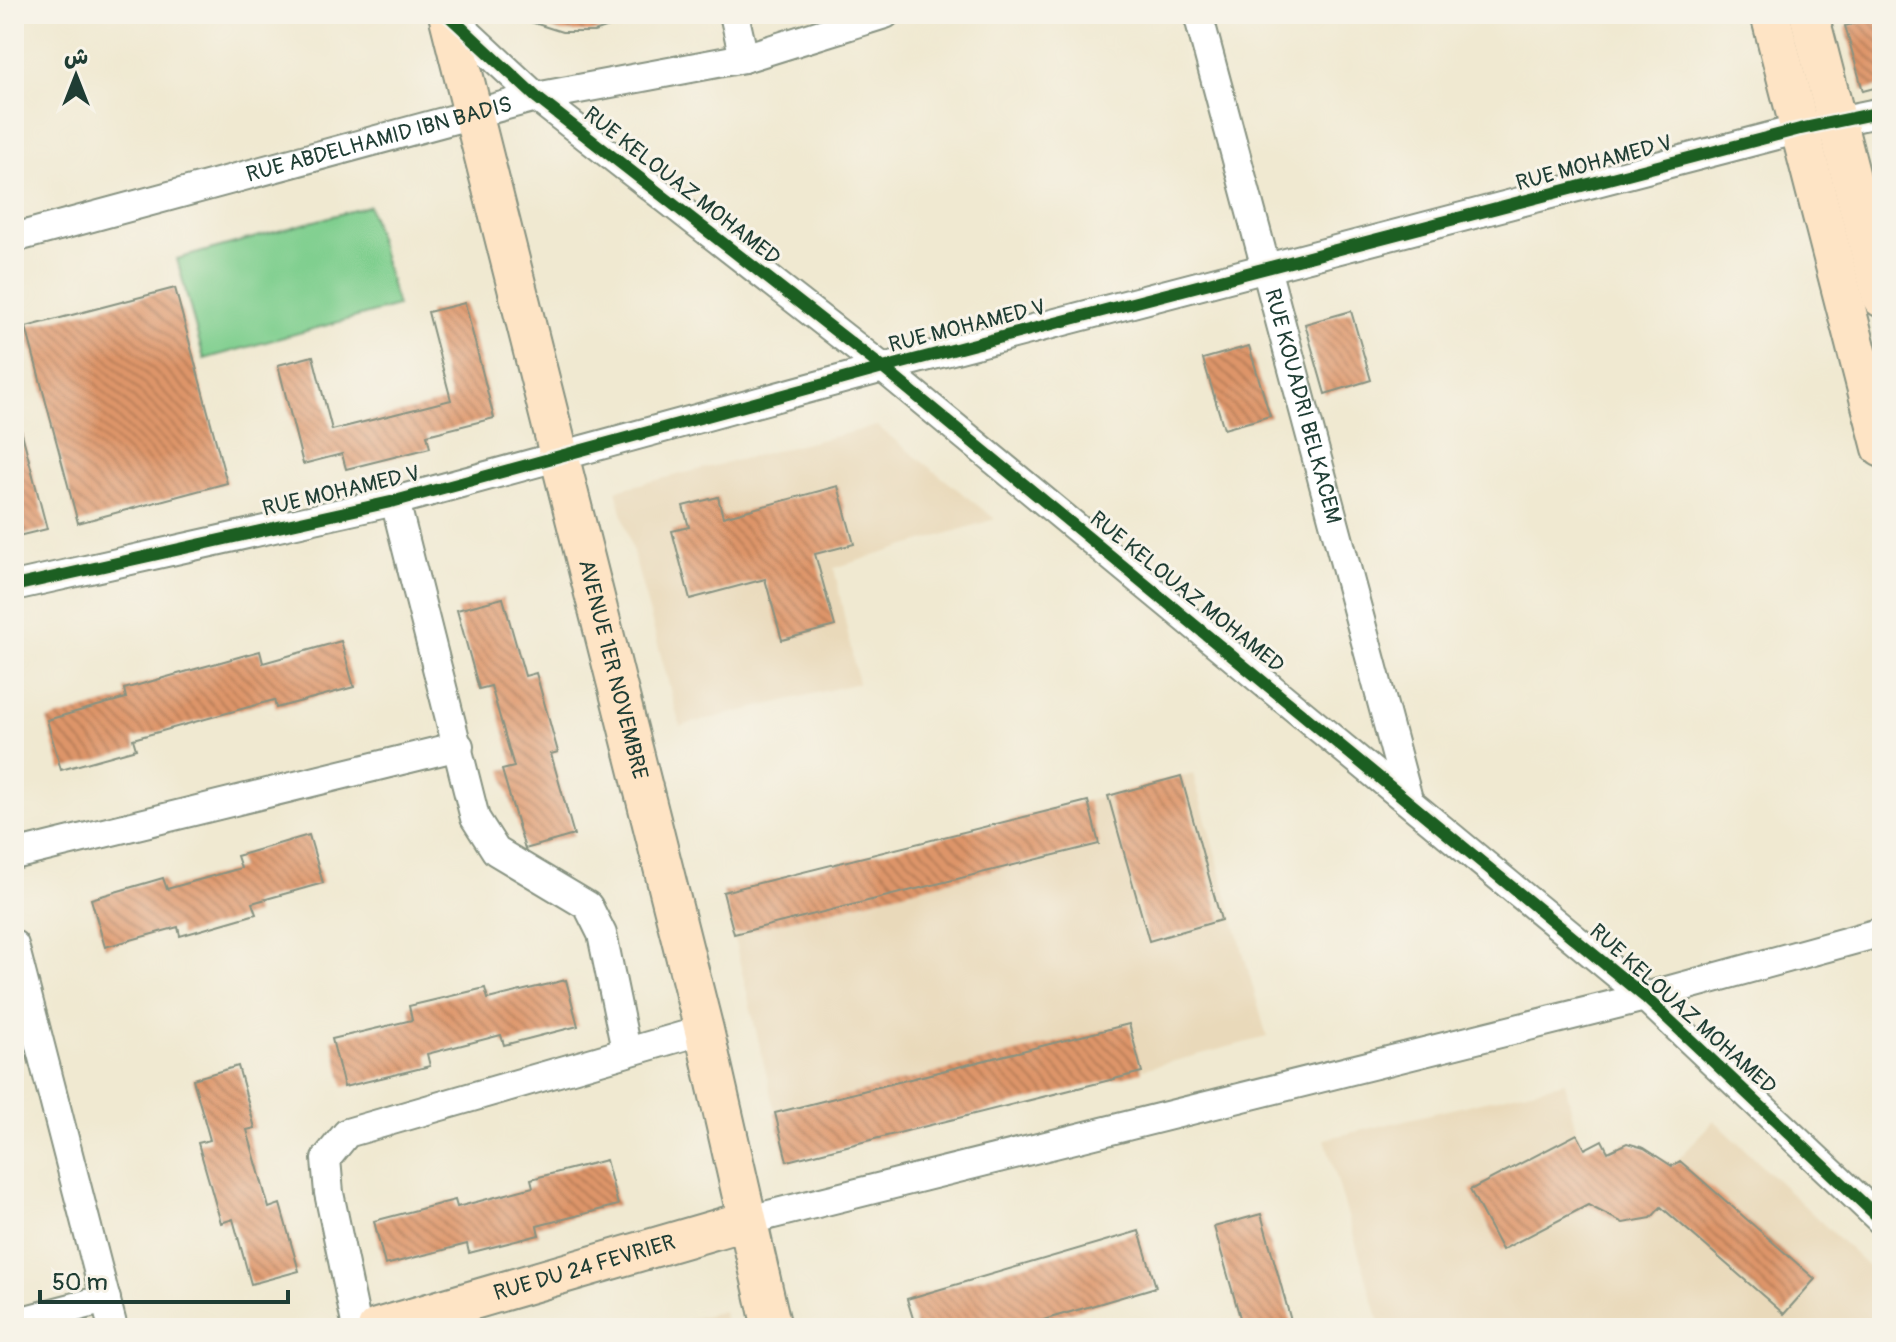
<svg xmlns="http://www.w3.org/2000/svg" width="1896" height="1342" font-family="Pangolin,'Playpen Sans Arabic',sans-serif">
<defs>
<pattern id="building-back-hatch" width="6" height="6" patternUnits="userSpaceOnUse" patternTransform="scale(2)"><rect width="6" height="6" fill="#de9569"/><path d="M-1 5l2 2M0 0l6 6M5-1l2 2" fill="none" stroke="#b37b57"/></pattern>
</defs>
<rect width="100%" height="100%" fill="#f7f3e8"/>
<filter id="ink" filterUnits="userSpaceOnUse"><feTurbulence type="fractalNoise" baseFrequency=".0125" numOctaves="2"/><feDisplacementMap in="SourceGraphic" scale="16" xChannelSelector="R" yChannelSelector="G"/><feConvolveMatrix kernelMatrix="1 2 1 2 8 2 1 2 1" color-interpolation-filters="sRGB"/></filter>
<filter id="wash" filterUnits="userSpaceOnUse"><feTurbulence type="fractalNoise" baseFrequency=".006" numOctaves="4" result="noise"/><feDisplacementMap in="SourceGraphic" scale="32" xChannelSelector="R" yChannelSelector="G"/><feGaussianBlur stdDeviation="1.8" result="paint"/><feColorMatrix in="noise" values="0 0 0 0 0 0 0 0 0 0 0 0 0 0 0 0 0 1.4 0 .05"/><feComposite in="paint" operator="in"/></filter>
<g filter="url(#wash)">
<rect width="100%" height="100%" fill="#f0e9d1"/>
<!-- built -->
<path fill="#e9d9ba" d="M877,426L995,519L834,568L858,683L680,726L616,490Z
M1193,774L1267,1037L787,1161L723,892Z
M1565,1082L1577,1134L1585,1148L1602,1140L1609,1152L1627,1143L1644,1148L1672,1166L1714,1120L1882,1280V1328H1381L1325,1139Z
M723,1311L728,1328H656Z"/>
<!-- grass -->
<path fill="#80cf8f" stroke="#508662" stroke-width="2" d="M369,206L397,306L204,359L177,259Z"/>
<g id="blocks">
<!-- building -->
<path fill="url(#building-back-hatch)" d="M522,14H634L624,22L594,32H562L531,22Z
M1882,16V86L1863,91L1845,26Z
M175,288L227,483L78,523L26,327Z
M465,303L494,418L427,435L430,448L346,469L342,454L303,464L278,365L313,356L332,430L451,400L428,312Z
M1351,311L1371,380L1325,394L1305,324Z
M1249,346L1270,416L1224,429L1203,359Z
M14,403L47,529L14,537Z
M838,486L854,544L815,554L835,626L782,640L765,579L690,599L672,531L689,527L683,506L718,497L723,517Z
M503,598L525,676L536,673L558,752L551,754L574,835L525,849L502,770L514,767L491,686L479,689L457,610Z
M341,641L354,687L276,708L274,700L133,739L136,749L61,770L47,720L126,698L124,689L260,651L263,663Z
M1181,776L1221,920L1149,941L1108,796Z
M1088,801L1099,844L734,934L723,892Z
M309,835L323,883L252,903L256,914L180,936L178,927L105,947L91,899L163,878L167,889L241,868L237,856Z
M566,980L578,1026L504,1045L501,1035L427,1054L430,1066L344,1087L332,1039L412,1020L409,1006L485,988L488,999Z
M1129,1024L1142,1072L787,1161L775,1113Z
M238,1066L255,1128L247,1130L269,1208L280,1204L299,1271L251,1284L233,1219L221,1223L198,1143L210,1140L193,1079Z
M1577,1134L1585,1149L1602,1140L1608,1152L1627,1143L1644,1148L1672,1166L1680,1161L1815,1279L1784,1314L1661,1207L1651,1218L1623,1223L1588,1205L1502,1250L1470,1190Z
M606,1160L618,1205L537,1226L539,1235L469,1253L467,1244L385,1265L374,1221L455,1200L457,1207L533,1187L531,1179Z
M1261,1214L1293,1328H1243L1214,1227Z
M1139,1231L1156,1287L1016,1328H916L907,1299Z
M14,1265L21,1287L14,1289Z"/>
</g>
</g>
<g filter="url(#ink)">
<use href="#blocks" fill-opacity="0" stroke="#889382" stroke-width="2"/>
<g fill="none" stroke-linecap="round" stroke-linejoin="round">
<defs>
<g id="street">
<path d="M734,14L744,58"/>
<path id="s1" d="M1198,14L1408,799"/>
<path d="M448,15L536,97L883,368L1645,997L1882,1221"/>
<path id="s2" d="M14,238L536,97L744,58L885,14"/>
<path d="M395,501L475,818L496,851L588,906L602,934L626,1050"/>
<path d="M14,586L395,501L883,368L1800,129L1882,112"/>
<path d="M14,855L459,746"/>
<path d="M14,945L113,1328"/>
<path d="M745,1221L1645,997L1882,932"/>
<path d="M14,1323L106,1299"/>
<path d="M357,1328L329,1193L326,1159L347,1133L704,1030"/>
</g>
<g id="secondary">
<path id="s3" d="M448,14L704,1030L772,1328"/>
<path d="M1770,14L1882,448"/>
<path d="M1809,14L1882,298"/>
<path id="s4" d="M377,1328L745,1221"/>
</g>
</defs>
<!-- street casing -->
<use href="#street" stroke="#889382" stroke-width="32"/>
<!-- secondary casing -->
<use href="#secondary" stroke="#889382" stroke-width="42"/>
<!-- street -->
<use href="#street" stroke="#fff" stroke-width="28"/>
<!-- secondary -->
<use href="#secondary" stroke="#fee4c5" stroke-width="38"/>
<defs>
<path id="cycleway" d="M448,15L536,97L883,368L1645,997L1882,1221
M14,586L395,501L883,368L1800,129L1882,112"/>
</defs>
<!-- cycleway casing -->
<use href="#cycleway" stroke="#f7f3e8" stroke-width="17"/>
<!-- cycleway -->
<use href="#cycleway" stroke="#1b5e20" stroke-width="12"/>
</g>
</g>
<g text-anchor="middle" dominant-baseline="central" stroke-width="6" stroke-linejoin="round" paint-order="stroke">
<!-- street labels -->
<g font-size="22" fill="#1f3d34" stroke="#f7f3e8">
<text stroke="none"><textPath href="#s2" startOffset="378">RUE ABDELHAMID IBN BADIS</textPath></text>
<text transform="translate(1594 163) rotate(-15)">RUE MOHAMED V</text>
<text transform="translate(682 186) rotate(38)">RUE KELOUAZ MOHAMED</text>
<text transform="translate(967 326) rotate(-14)">RUE MOHAMED V</text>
<text stroke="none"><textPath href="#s1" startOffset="406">RUE KOUADRI BELKACEM</textPath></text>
<text transform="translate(341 491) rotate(-13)">RUE MOHAMED V</text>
<text transform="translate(1187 592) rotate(39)">RUE KELOUAZ MOHAMED</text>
<text stroke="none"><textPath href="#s3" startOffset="676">AVENUE 1ER NOVEMBRE</textPath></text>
<text transform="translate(1683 1009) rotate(42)">RUE KELOUAZ MOHAMED</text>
<text stroke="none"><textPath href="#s4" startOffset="216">RUE DU 24 FEVRIER</textPath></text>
</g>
</g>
<!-- margin -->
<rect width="1896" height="1342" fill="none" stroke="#f7f3e8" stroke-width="48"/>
<!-- north arrow -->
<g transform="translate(76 76)" stroke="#f7f3e8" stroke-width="6" paint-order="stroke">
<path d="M0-6L14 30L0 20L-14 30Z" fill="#1f3d34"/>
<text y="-12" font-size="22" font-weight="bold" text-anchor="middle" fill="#1f3d34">ش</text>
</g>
<!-- scale -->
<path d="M40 1290v12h248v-12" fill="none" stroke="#1f3d34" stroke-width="4"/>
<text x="52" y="1290" font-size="24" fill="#1f3d34" stroke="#f7f3e8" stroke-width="6" paint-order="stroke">50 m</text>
</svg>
